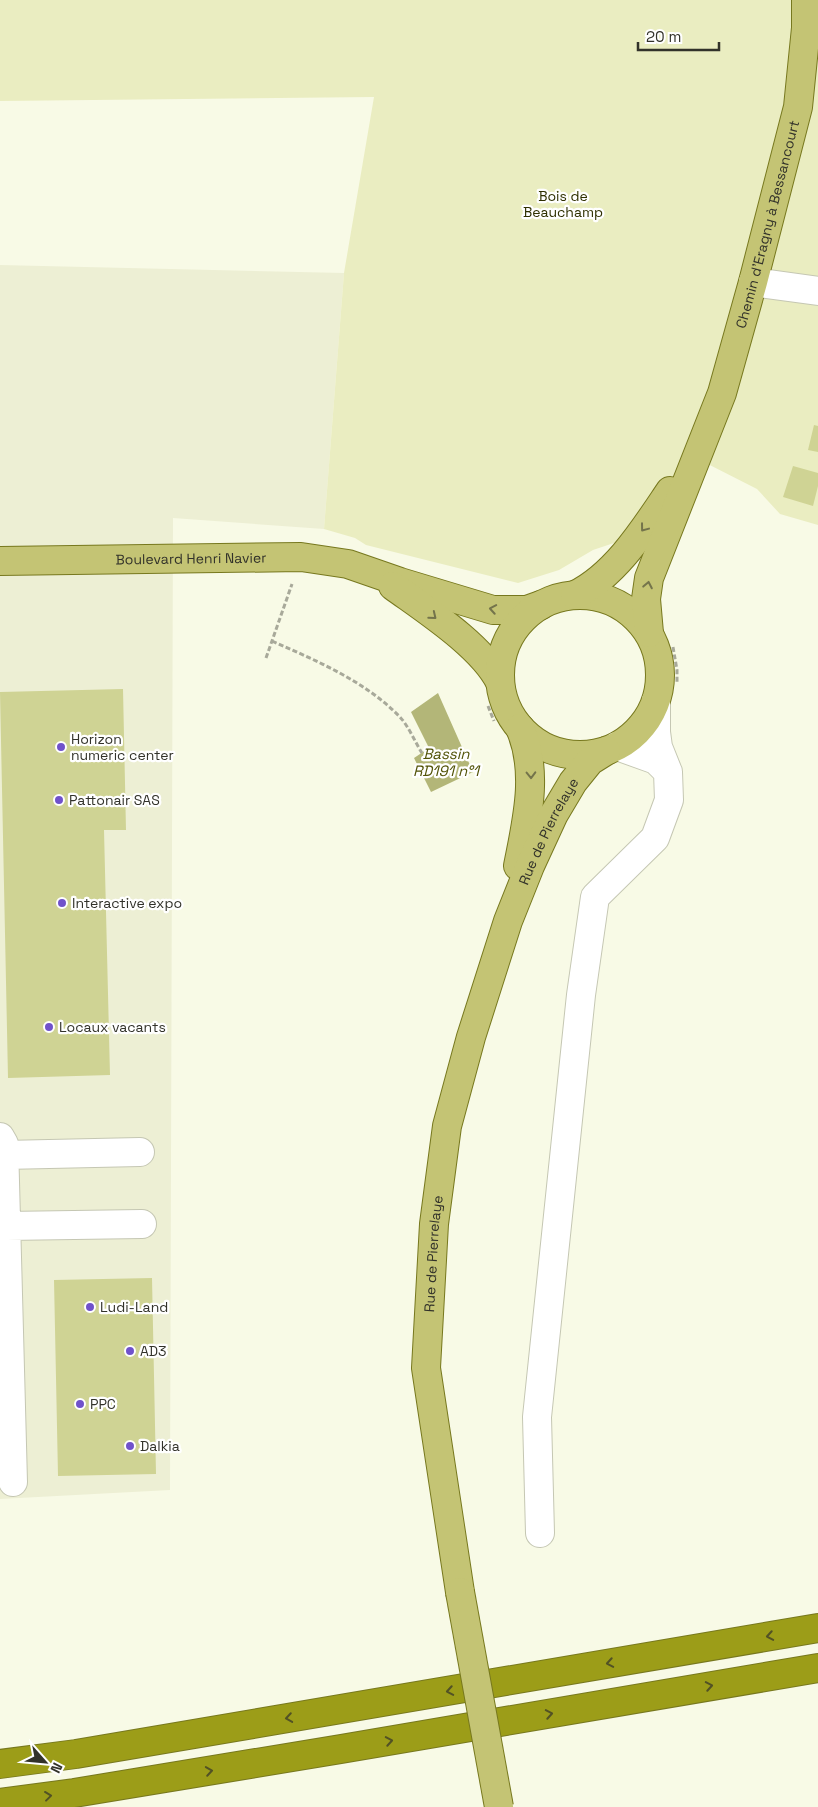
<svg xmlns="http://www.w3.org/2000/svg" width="818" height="1807" font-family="'Space Grotesk',sans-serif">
<rect width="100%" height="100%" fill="#f8fae6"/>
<!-- built -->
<path fill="#edefd4" d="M0,265L344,273L324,529L173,518L170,1490L0,1499Z"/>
<!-- green -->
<path fill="#eaedc1" d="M0,0H818V525L780,514L757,489L692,456L678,483L617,542L593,550L559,570L518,583L366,545L355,538L324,529L344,273L374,97L0,101Z"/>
<!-- water -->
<path fill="#b3b678" d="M438,693L473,772L431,792L414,758L429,748L411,712Z"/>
<!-- building -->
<path fill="#cfd394" d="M814,425L818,426V452L808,450Z
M793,466L818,473V486L813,506L783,497Z
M123,689L126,830H104L110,1075L8,1078L0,692Z
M152,1278L156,1474L58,1476L54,1280Z"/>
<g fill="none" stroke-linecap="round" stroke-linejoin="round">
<defs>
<path id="minor" d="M753,282L818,291
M617,746L656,760L668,772
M0,1137L4,1144L13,1482
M4,1155L140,1152
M6,1226L142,1224
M540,1533L537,1417L581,995L595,897L655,838L669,800L668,772L658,747L656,732V701"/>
<g id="major">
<path id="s1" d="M0,561L301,557L348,564L400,582L493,610H527L541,605"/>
<path d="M393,586C426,610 482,646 500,682"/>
<circle cx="580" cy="675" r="80"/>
<path d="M575,595C616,575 645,528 670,491"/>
<path id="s2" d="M649,633L646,599L649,578L722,393L753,282L798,107L806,28V0"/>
<path d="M518,866C527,820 539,772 520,728"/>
<path id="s3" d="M460,1592L426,1368L434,1224L447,1126L471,1037L508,921L530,866L554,814L573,782L590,761L606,751"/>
</g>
<path id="highway" d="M0,1764L76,1754L818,1628
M0,1803L74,1793L341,1749L818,1668"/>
</defs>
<!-- minor casing -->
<use href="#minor" stroke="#c5c7b3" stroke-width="30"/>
<!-- major casing -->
<use href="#major" stroke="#77781e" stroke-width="30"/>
<!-- highway casing -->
<use href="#highway" stroke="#77781e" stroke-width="30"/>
<!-- path -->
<path stroke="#a8a99a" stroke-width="3" stroke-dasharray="5 2.5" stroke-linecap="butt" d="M272,641C317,661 365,681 400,717C409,727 415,742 422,753
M673,647L677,670V683
M266,658L292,584
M488,706L494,721"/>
<!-- minor -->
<use href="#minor" stroke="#fff" stroke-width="28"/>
<!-- major -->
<use href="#major" stroke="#c4c474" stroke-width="28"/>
<!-- highway -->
<use href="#highway" stroke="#9c9d18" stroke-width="28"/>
<defs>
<path id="major-bridge" d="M460,1592L499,1807"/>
</defs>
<!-- major-bridge casing -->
<use href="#major-bridge" stroke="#77781e" stroke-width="30" stroke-linecap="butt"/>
<!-- major-bridge -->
<use href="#major-bridge" stroke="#c4c474" stroke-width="28"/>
</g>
<!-- one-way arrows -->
<defs><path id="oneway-chevron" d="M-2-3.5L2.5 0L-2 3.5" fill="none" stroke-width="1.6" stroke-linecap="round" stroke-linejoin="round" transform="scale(1.25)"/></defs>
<g stroke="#74744b">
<use href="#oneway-chevron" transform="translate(644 528) rotate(127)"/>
<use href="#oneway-chevron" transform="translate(648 585) rotate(-79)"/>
<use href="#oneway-chevron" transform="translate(493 609) rotate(-170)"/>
<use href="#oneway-chevron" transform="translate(433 616) rotate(39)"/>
<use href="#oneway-chevron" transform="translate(531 775) rotate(89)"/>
</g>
<g stroke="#525225">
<use href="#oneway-chevron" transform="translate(770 1636) rotate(170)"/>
<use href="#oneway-chevron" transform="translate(610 1663) rotate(170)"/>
<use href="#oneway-chevron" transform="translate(709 1686) rotate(-10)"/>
<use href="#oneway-chevron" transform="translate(450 1691) rotate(170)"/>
<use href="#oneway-chevron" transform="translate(549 1714) rotate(-10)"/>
<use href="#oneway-chevron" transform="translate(289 1718) rotate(171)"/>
<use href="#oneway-chevron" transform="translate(389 1741) rotate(-10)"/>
<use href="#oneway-chevron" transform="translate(209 1771) rotate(-9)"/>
<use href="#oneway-chevron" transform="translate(48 1796) rotate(-7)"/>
</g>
<!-- markers -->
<g fill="#7052cb" stroke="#fff" stroke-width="2">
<circle cx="61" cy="747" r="5"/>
<circle cx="59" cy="800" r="5"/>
<circle cx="62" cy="903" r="5"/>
<circle cx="49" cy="1027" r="5"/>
<circle cx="90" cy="1307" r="5"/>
<circle cx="130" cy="1351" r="5"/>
<circle cx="80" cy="1404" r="5"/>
<circle cx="130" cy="1446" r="5"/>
</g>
<g text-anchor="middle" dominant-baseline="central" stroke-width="4.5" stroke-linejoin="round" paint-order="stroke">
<!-- park labels -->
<g font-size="14" fill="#2f3000" stroke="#fff">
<text x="563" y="196">Bois de<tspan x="563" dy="16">Beauchamp</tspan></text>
</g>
<!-- street labels -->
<g font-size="14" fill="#32322a" stroke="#fff">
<text stroke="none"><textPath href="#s2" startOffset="429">Chemin d'Eragny à Bessancourt</textPath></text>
<text stroke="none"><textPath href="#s1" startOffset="191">Boulevard Henri Navier</textPath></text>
<text stroke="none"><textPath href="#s3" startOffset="782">Rue de Pierrelaye</textPath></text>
<text stroke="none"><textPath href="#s3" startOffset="341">Rue de Pierrelaye</textPath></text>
</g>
<!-- poi labels -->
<g font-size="14" fill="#32322a" stroke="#fff" text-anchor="start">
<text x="71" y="739">Horizon<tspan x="71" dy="16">numeric center</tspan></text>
<text x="69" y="800">Pattonair SAS</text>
<text x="72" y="903">Interactive expo</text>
<text x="59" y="1027">Locaux vacants</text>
<text x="100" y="1307">Ludi-Land</text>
<text x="140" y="1351">AD3</text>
<text x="90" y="1404">PPC</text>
<text x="140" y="1446">Dalkia</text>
</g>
<!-- water labels -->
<g font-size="15" font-style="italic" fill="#525308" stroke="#fff">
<text x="446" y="753">Bassin<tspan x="446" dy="17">RD191 n°1</tspan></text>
</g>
</g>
<!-- north arrow -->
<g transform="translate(45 1762) rotate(117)" stroke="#ffffff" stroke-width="4" paint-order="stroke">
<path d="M0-4L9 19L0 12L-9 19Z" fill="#32322a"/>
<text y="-8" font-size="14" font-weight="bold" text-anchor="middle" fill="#32322a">N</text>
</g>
<!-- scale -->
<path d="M638 42v8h81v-8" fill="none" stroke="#32322a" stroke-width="2.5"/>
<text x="646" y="42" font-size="15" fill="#32322a" stroke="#ffffff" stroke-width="4" paint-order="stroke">20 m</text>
</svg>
